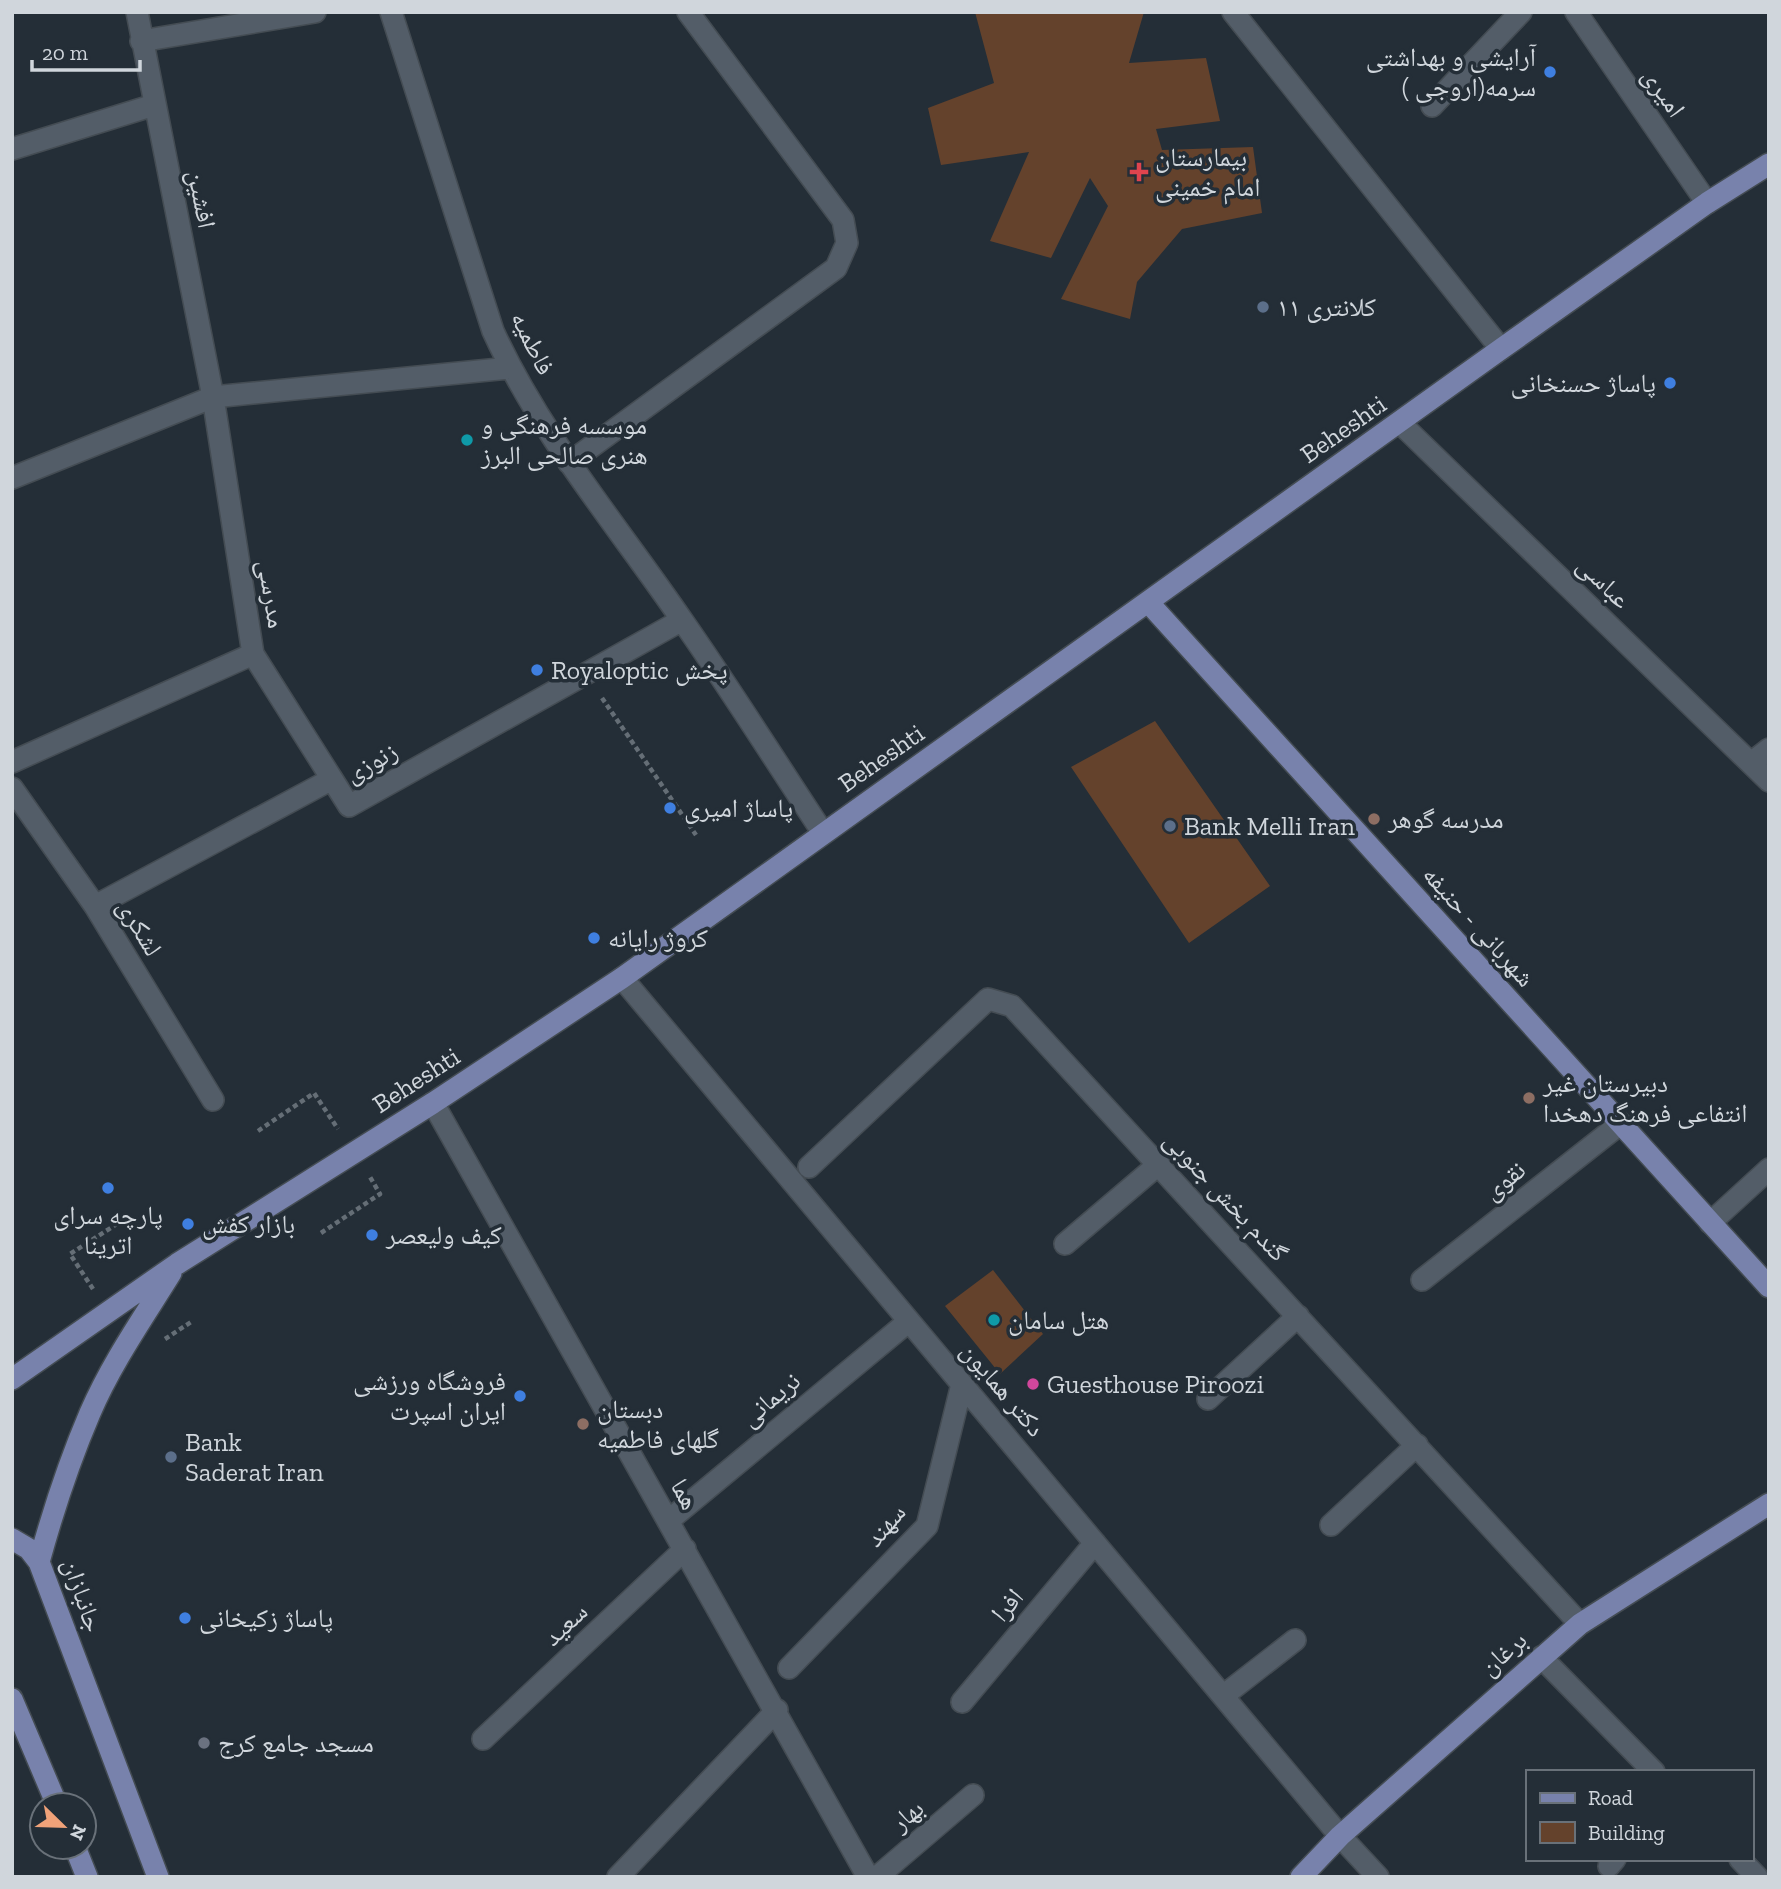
<svg xmlns="http://www.w3.org/2000/svg" width="1781" height="1889" font-family="'Zilla Slab','Noto Naskh Arabic',serif">
<rect width="100%" height="100%" fill="#242e37"/>
<!-- building -->
<path fill="#64422c" d="M975,12H1144L1129,63L1206,58L1220,121L1156,129L1162,150L1253,147L1262,213L1182,229L1137,282L1130,319L1061,299L1108,206L1090,178L1051,258L990,241L1029,152L941,165L928,108L994,83Z
M1155,721L1270,886L1189,943L1071,767Z
M993,1270L1043,1334L1000,1374L945,1306Z"/>
<g fill="none" stroke-linecap="round" stroke-linejoin="round">
<defs>
<path id="minor" d="M391,12L493,331C541,436 617,525 682,620C731,690 776,762 823,833
M1233,12L1501,349
M1576,12L1707,203
M141,41L315,12
M1432,106L1521,12
M12,149L154,105
M1400,423L1769,781
M569,463L836,268L847,243L843,220L688,12
M12,478L213,397L137,12
M12,762L253,654
M1751,763L1769,749
M332,779L253,654L213,397L510,368
M12,788L95,906L213,1100
M95,906L332,779L349,806L682,620
M622,978L1340,1836L1378,1877
M433,1103L868,1877
M809,1167L988,999L1012,1006L1580,1624
M1710,1223L1769,1169
M1065,1244L1159,1164
M1422,1280L1620,1124
M1208,1399L1298,1316
M668,1521L909,1321
M1331,1525L1417,1445
M1541,1657L1654,1772
M789,1668L927,1526L962,1384
M1223,1696L1295,1640
M962,1702L1095,1543
M483,1739L685,1549
M1740,1859L1757,1877
M1609,1866L1615,1859
M618,1877L777,1710
M877,1877L973,1795"/>
<path id="major" d="M1148,602L1769,1287
M12,1379L177,1264L433,1103L622,978L1501,349L1707,203L1769,164
M12,1539L29,1549L39,1562L158,1877
M39,1562C53,1511 69,1462 90,1413C111,1364 143,1318 171,1273
M12,1699L57,1805
M75,1847L87,1877
M1301,1877L1340,1836L1580,1624L1769,1504"/>
</defs>
<!-- minor casing -->
<use href="#minor" stroke="#444c53" stroke-width="24"/>
<!-- major casing -->
<use href="#major" stroke="#444c53" stroke-width="24"/>
<!-- path -->
<path stroke="#656e76" stroke-width="4.5" stroke-dasharray="5 3.5" stroke-linecap="butt" d="M602,698L696,835
M258,1131L314,1093L338,1129
M321,1233L380,1194L370,1177
M93,1289L70,1254L120,1222
M165,1339L191,1322"/>
<!-- minor -->
<use href="#minor" stroke="#535d68" stroke-width="21"/>
<!-- major -->
<use href="#major" stroke="#7882ac" stroke-width="21"/>
</g>
<!-- markers -->
<g fill="#3f7fe0" stroke="#242e37" stroke-width="2.5">
<circle cx="1550" cy="72" r="7"/>
<circle cx="1670" cy="383" r="7"/>
<circle cx="537" cy="670" r="7"/>
<circle cx="670" cy="808" r="7"/>
<circle cx="594" cy="938" r="7"/>
<circle cx="108" cy="1188" r="7"/>
<circle cx="188" cy="1224" r="7"/>
<circle cx="372" cy="1235" r="7"/>
<circle cx="520" cy="1396" r="7"/>
<circle cx="185" cy="1618" r="7"/>
</g>
<path fill="#e0444e" stroke="#242e37" stroke-width="2.5" d="M1135.5 161.5h7v7h7v7h-7v7h-7v-7h-7v-7h7z"/>
<g fill="#5c6f8a" stroke="#242e37" stroke-width="2.5">
<circle cx="1263" cy="307" r="7"/>
<circle cx="1170" cy="826" r="7"/>
<circle cx="171" cy="1457" r="7"/>
</g>
<g fill="#0f9aa8" stroke="#242e37" stroke-width="2.5">
<circle cx="467" cy="440" r="7"/>
<circle cx="994" cy="1320" r="7"/>
</g>
<g fill="#8d6e63" stroke="#242e37" stroke-width="2.5">
<circle cx="1374" cy="819" r="7"/>
<circle cx="1529" cy="1098" r="7"/>
<circle cx="583" cy="1424" r="7"/>
</g>
<circle fill="#d1479c" stroke="#242e37" stroke-width="2.5" cx="1033" cy="1384" r="7"/>
<circle fill="#6b7280" stroke="#242e37" stroke-width="2.5" cx="204" cy="1743" r="7"/>
<g text-anchor="middle" dominant-baseline="central" stroke-width="7" stroke-linejoin="round" paint-order="stroke">
<!-- poi labels -->
<g font-size="26" fill="#d0d6dc" stroke="#242e37" text-anchor="start">
<text x="1536" y="57" text-anchor="end">آرایشی و بهداشتی<tspan x="1536" dy="30">سرمه(اروجی )</tspan></text>
<text x="1155" y="157">بیمارستان<tspan x="1155" dy="30">امام خمینی</tspan></text>
<text x="1277" y="307">کلانتری ۱۱</text>
<text x="1656" y="383" text-anchor="end">پاساژ حسنخانی</text>
<text x="481" y="425">موسسه فرهنگی و<tspan x="481" dy="30">هنری صالحی البرز</tspan></text>
<text x="551" y="670">Royaloptic پخش</text>
<text x="684" y="808">پاساژ امیری</text>
<text x="1388" y="819">مدرسه گوهر</text>
<text x="1184" y="826">Bank Melli Iran</text>
<text x="608" y="938">کروژ رایانه</text>
<text x="1543" y="1083">دبیرستان غیر<tspan x="1543" dy="30">انتفاعی فرهنگ دهخدا</tspan></text>
<text x="108" y="1215" text-anchor="middle">پارچه سرای<tspan x="108" dy="30">اترینا</tspan></text>
<text x="202" y="1224">بازار کفش</text>
<text x="386" y="1235">کیف ولیعصر</text>
<text x="1008" y="1320">هتل سامان</text>
<text x="506" y="1381" text-anchor="end">فروشگاه ورزشی<tspan x="506" dy="30">ایران اسپرت</tspan></text>
<text x="1047" y="1384">Guesthouse Piroozi</text>
<text x="597" y="1409">دبستان<tspan x="597" dy="30">گلهای فاطمیه</tspan></text>
<text x="185" y="1442">Bank<tspan x="185" dy="30">Saderat Iran</tspan></text>
<text x="199" y="1618">پاساژ زکیخانی</text>
<text x="218" y="1743">مسجد جامع کرج</text>
</g>
<!-- street labels -->
<g font-size="26" fill="#d0d6dc" stroke="#242e37">
<text transform="translate(1664 92) rotate(55)">امیری</text>
<text transform="translate(202 199) rotate(79)">افشین</text>
<text transform="translate(533 343) rotate(64)">فاطمیه</text>
<text transform="translate(1343 429) rotate(-35)">Beheshti</text>
<text transform="translate(1604 582) rotate(44)">عباسی</text>
<text transform="translate(272 594) rotate(81)">مدرسی</text>
<text transform="translate(881 758) rotate(-35)">Beheshti</text>
<text transform="translate(371 762) rotate(-29)">زنوزی</text>
<text transform="translate(1479 926) rotate(48)">شهربانی - حنیفه</text>
<text transform="translate(140 927) rotate(59)">لشکری</text>
<text transform="translate(416 1080) rotate(-33)">Beheshti</text>
<text transform="translate(1504 1180) rotate(-38)">نقوی</text>
<text transform="translate(1226 1196) rotate(47)">گندم بخش جنوبی</text>
<text transform="translate(1003 1389) rotate(50)">دکتر همایون</text>
<text transform="translate(770 1399) rotate(-40)">نریمانی</text>
<text transform="translate(685 1494) rotate(61)">هما</text>
<text transform="translate(885 1525) rotate(-50)">سهند</text>
<text transform="translate(83 1595) rotate(71)">جانبازان</text>
<text transform="translate(1007 1605) rotate(-50)">افرا</text>
<text transform="translate(565 1624) rotate(-43)">سعید</text>
<text transform="translate(1503 1653) rotate(-41)">برغان</text>
<text transform="translate(907 1815) rotate(-40)">بهار</text>
</g>
</g>
<!-- border -->
<rect width="1781" height="1889" fill="none" stroke="#d0d6dc" stroke-width="28"/>
<!-- legend -->
<rect x="1526" y="1770" width="228" height="91" fill="#242e37" stroke="#697179" stroke-width="2"/>
<rect x="1540" y="1793" width="35" height="10" fill="#7882ac" stroke="#697179" stroke-width="2"/>
<text x="1588" y="1805" font-size="21" fill="#d0d6dc">Road</text>
<rect x="1540" y="1822" width="35" height="21" fill="#64422c" stroke="#697179" stroke-width="2"/>
<text x="1588" y="1840" font-size="21" fill="#d0d6dc">Building</text>
<!-- north arrow -->
<g transform="translate(63 1826) rotate(113)"><circle r="33" fill="#242e37" stroke="#697179" stroke-width="2"/>
<path d="M0-5L12 26L0 18L-12 26Z" fill="#f0a279"/>
<text y="-10" font-size="19" font-weight="bold" text-anchor="middle" fill="#d0d6dc">N</text>
</g>
<!-- scale -->
<path d="M32 60v10h108v-10" fill="none" stroke="#d0d6dc" stroke-width="3.5"/>
<text x="42" y="60" font-size="21" fill="#d0d6dc" stroke="#242e37" stroke-width="5" paint-order="stroke">20 m</text>
</svg>
